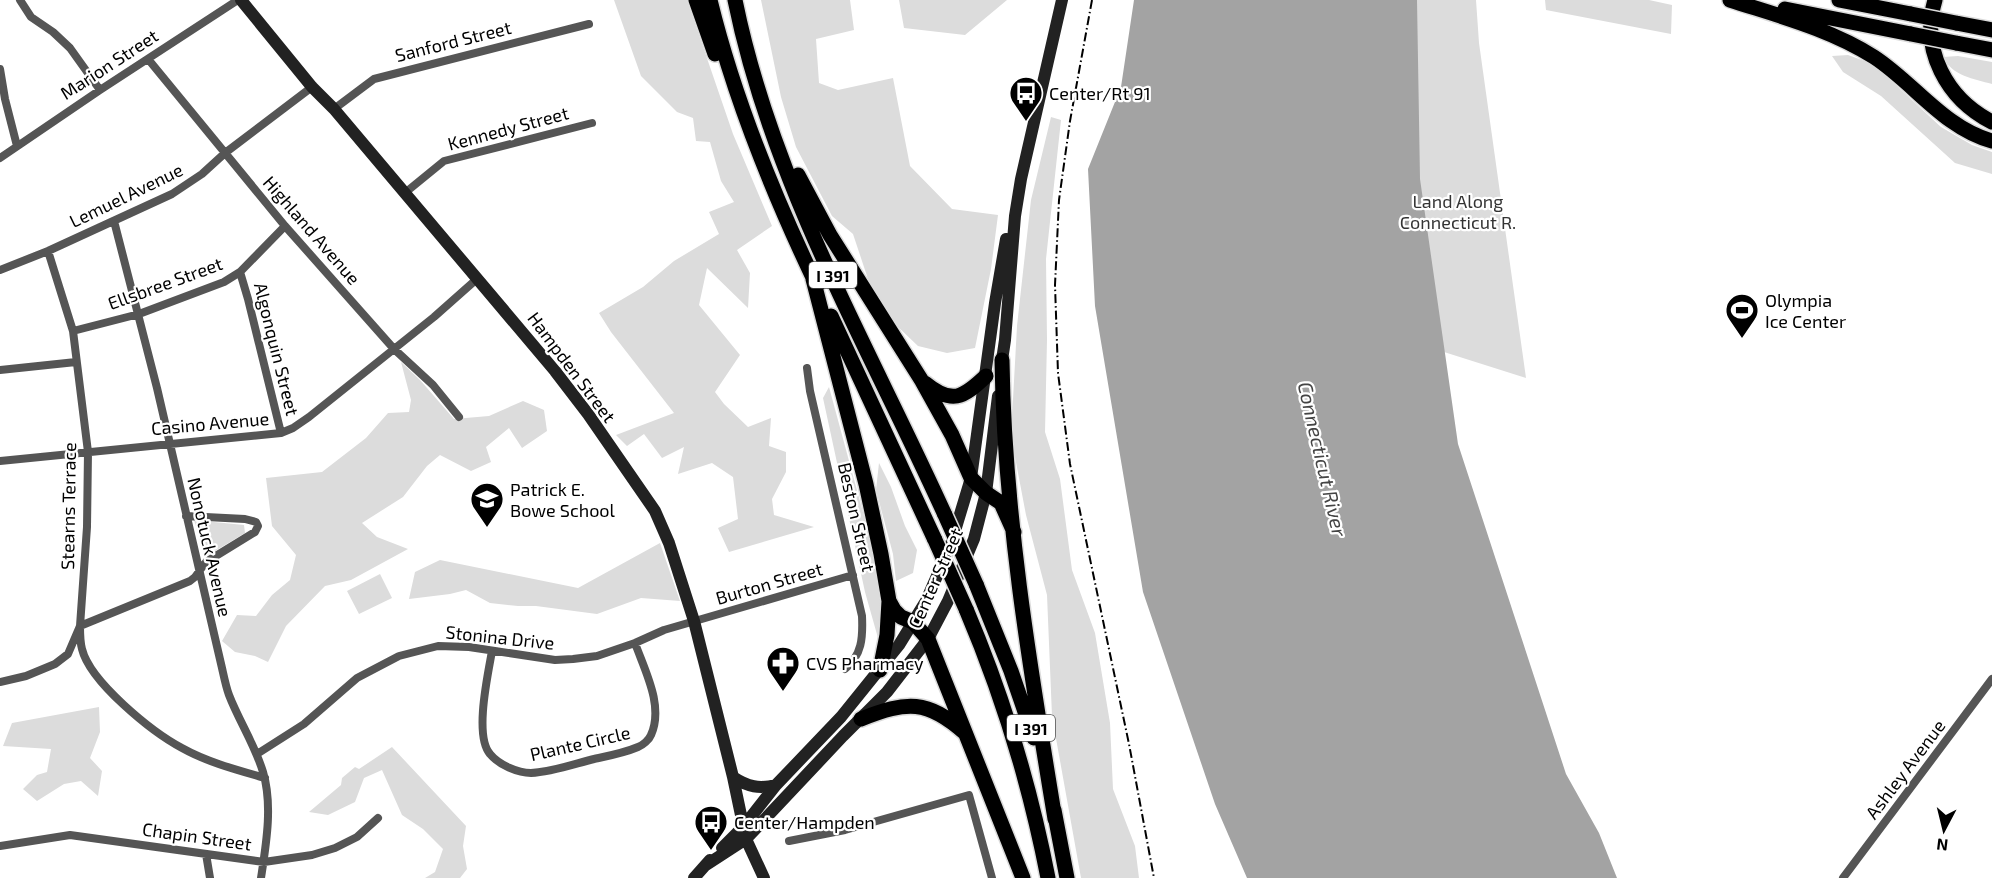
<svg xmlns="http://www.w3.org/2000/svg" width="1992" height="878" font-family="'Exo 2',sans-serif">
<rect width="100%" height="100%" fill="#fff"/>
<!-- green -->
<path fill="#dcdcdc" d="M614,0H687L733,134L772,226L737,250L750,273L748,308L707,268L699,305L740,355L715,392L724,404L748,427L771,418L769,446L786,452V472L772,499L774,515L814,527L729,552L718,528L738,519L733,477L712,463L678,474L684,447L662,458L644,434L627,446L616,435L674,413L611,332L599,313L643,287L674,261L719,234L709,212L734,202L721,181L710,142L696,141L693,118L677,112L641,76Z
M761,0H850L854,30L816,39L819,83L838,90L893,78L910,166L952,209L998,215L991,269L975,348L947,353L918,346L896,325L870,285L853,234L832,216L796,147L781,97Z
M899,0H1007L965,35L904,28Z
M1388,0H1476L1479,43L1526,378L1444,352Z
M1545,0H1649L1672,5L1671,34L1546,10Z
M1848,55L1873,64L1941,127L1972,145L1992,152V174L1955,163L1881,96L1843,72L1832,56Z
M1958,56L1992,62V84C1974,79 1952,76 1943,57Z
M1051,117L1061,120L1046,259L1047,340L1045,432L1060,479L1072,570L1095,633L1110,723L1113,789L1135,846L1139,878H1081L1052,716L1047,595L1026,515L1011,436L1017,326L1031,200Z
M401,362L420,380L454,419L489,416L523,401L544,410L547,431L522,448L509,428L486,447L491,462L471,471L440,455L427,466L403,497L362,523L377,537L408,549L351,580L325,586L286,626L268,662L255,656L235,652L222,641L237,615L256,616L272,595L290,580L296,555L272,526L266,478L322,472L366,438L388,413L409,412L411,400Z
M829,387L871,542L881,606L878,638L865,592L823,398Z
M879,463L891,487L905,526L917,550L913,573L896,581L893,554L876,490Z
M194,520L244,525L245,533L205,557Z
M660,543L680,601L641,598L597,614L536,606H518L490,603L466,590L450,594L409,599L415,572L440,560L578,588Z
M380,574L392,598L359,614L347,591Z
M99,707L100,732L90,758L102,771L98,796L81,781L64,784L37,801L23,789L37,775L47,772L51,749L3,746L12,723Z
M392,747L466,826L463,846L467,869L460,878H425L435,872L443,849L423,829L402,815L382,770L364,778L355,802L328,815L309,812L341,785L342,778L355,767L359,769Z"/>
<!-- water -->
<path fill="#a3a3a3" d="M1134,0H1417L1420,179L1458,444L1566,774L1599,833L1617,878H1247L1215,804L1143,592L1095,306L1088,169L1121,87Z"/>
<g fill="none" stroke-linecap="round" stroke-linejoin="round">
<defs>
<path id="highway" d="M696,0L715,54
M710,0C734,99 773,194 817,286
M735,0C772,183 869,347 945,515
M1730,0C1779,16 1830,29 1874,57C1914,83 1944,128 1992,141
M1839,0L1911,14
M1935,0C1920,50 1947,99 1992,122
M1785,9L1911,34
M1956,23L1992,30
M1956,43L1992,50
M798,175L830,235L922,381L952,435L971,478L986,493L1001,503L1014,532
M813,279L866,484L881,554L889,601L894,610L901,617L913,622L928,639L1023,878
M831,316L935,540
M1002,360C1004,513 1030,668 1055,819
M925,383C952,405 963,398 986,376
M976,584L1011,671L1034,738
M966,609C1003,696 1030,785 1048,878
M880,670L887,635L889,601
M861,719C907,701 927,699 965,733
M1054,810L1067,878"/>
</defs>
<!-- highway casing -->
<use href="#highway" stroke="#dbdbdb" stroke-width="18"/>
<!-- street -->
<path stroke="#555" stroke-width="8" d="M20,0L31,17L53,32L70,48L100,90
M148,59L285,226L394,349L433,385L459,417
M0,69L5,99L17,146
M334,109L374,79L589,24
M0,158L100,90L238,0
M406,192L444,161L592,123
M114,221L157,388L222,668C224,677 226,687 229,695C239,721 255,745 263,772C273,805 266,845 261,878
M0,270L48,251L172,194L202,174L225,153L312,87
M240,272L248,299L281,433
M73,331L139,314L224,282L240,272L285,226
M807,368L810,391L862,616C863,638 862,655 845,669
M0,370L76,362
M0,461L281,433L293,428L309,417L434,317L478,278
M186,516L245,519L256,522L258,526L255,532L206,562L195,577L190,581L80,626C80,633 80,642 82,649C90,682 152,732 182,748C207,762 237,770 265,778
M492,651C488,674 474,736 490,754C499,765 518,773 531,773C552,772 574,764 594,759C608,756 624,753 638,747C643,745 649,740 651,735C664,706 645,671 635,643
M0,682L26,676L55,664L68,654L80,626L87,527L88,452L73,331L48,251
M257,754L304,724L357,678L399,656L438,646L469,647L555,660L573,659L597,656L635,643L664,630L853,575
M789,841L845,830L969,795L992,878
M0,846L70,835L264,862L312,855L335,848L357,837L378,818
M206,854L210,878
M1843,878L1992,679"/>
<!-- secondary -->
<path stroke="#222" stroke-width="12" d="M241,0L312,87L334,109L555,371L588,414L655,511L669,543L694,621L733,777L746,839L764,878
M1001,367L1005,340L1015,216L1021,179L1062,0
M733,777C748,787 759,789 776,785
M722,848L743,827L776,785L841,717L899,645L926,601L951,544L971,478L995,303L1006,239
M706,865L746,839L843,736L887,692L928,639L948,601L974,539L986,493L998,396
M694,878L710,860"/>
<!-- highway -->
<use href="#highway" stroke="#000" stroke-width="15"/>
<!-- rail -->
<path stroke="#000" stroke-width="2" stroke-dasharray="9 3 1.5 3" stroke-linecap="butt" d="M1092,0L1070,121L1059,200L1055,285L1058,373L1070,464L1129,744L1154,878"/>
<defs>
<path id="highway-bridge" d="M1911,14L1956,23
M1911,34L1956,43
M945,515L976,584
M935,540L966,609"/>
</defs>
<!-- highway-bridge casing -->
<use href="#highway-bridge" stroke="#dbdbdb" stroke-width="18" stroke-linecap="butt"/>
<!-- highway-bridge -->
<use href="#highway-bridge" stroke="#000" stroke-width="15"/>
</g>
<!-- icons -->
<defs>
<symbol id="bus-pin" viewBox="-11 -11 22 30"><path d="M0 17L-7.5 6A9.5 9.5 0 1 1 7.5 6Z" fill="#000" stroke="#fff"/><path d="M-5-6H5V4H4V6H2V4H-2V6H-4V4H-5ZM-3.5-4V0h7V-4ZM-3.5 1.2v1.5H-2V1.2ZM2 1.2v1.5H3.5V1.2Z" fill="#fff"/></symbol>
<symbol id="stadium-pin" viewBox="-11 -11 22 30"><path d="M0 17L-7.5 6A9.5 9.5 0 1 1 7.5 6Z" fill="#000" stroke="#fff"/><path d="M0-5a6.5 5 0 1 0 0 10a6.5 5 0 1 0 0-10ZM-3.5-1.8h7v3.6h-7Z" fill="#fff"/></symbol>
<symbol id="school-pin" viewBox="-11 -11 22 30"><path d="M0 17L-7.5 6A9.5 9.5 0 1 1 7.5 6Z" fill="#000" stroke="#fff"/><path d="M0-5L7-2L0 1L-7-2ZM-4 1L0 2.5L4 1V4Q0 6-4 4Z" fill="#fff"/></symbol>
<symbol id="pharmacy-pin" viewBox="-11 -11 22 30"><path d="M0 17L-7.5 6A9.5 9.5 0 1 1 7.5 6Z" fill="#000" stroke="#fff"/><path d="M-2-6h4v4h4v4h-4v4h-4v-4h-4v-4h4Z" fill="#fff"/></symbol>
</defs>
<g fill-rule="evenodd">
<use href="#bus-pin" x="1007" y="74" width="38" height="52"/>
<use href="#stadium-pin" x="1723" y="291" width="38" height="52"/>
<use href="#school-pin" x="468" y="480" width="38" height="52"/>
<use href="#pharmacy-pin" x="764" y="644" width="38" height="52"/>
<use href="#bus-pin" x="692" y="803" width="38" height="52"/>
</g>
<g text-anchor="middle" dominant-baseline="central" stroke-width="4.5" stroke-linejoin="round" paint-order="stroke">
<!-- shield labels -->
<g fill="#fff" stroke="#4c4c4c" stroke-width="1.5">
<rect x="809" y="262" width="48" height="26" rx="4.5"/>
<rect x="1007" y="715" width="48" height="26" rx="4.5"/>
</g>
<g font-size="16" font-weight="bold" fill="#000">
<text x="833" y="275">I 391</text>
<text x="1031" y="728">I 391</text>
</g>
<!-- street labels -->
<g font-size="18" fill="#000" stroke="#fff">
<text transform="translate(453 41) rotate(-14)">Sanford Street</text>
<text transform="translate(109 64) rotate(-33)">Marion Street</text>
<text transform="translate(508 128) rotate(-15)">Kennedy Street</text>
<text transform="translate(126 195) rotate(-26)">Lemuel Avenue</text>
<text transform="translate(312 230) rotate(49)">Highland Avenue</text>
<text transform="translate(165 283) rotate(-20)">Ellsbree Street</text>
<text transform="translate(277 349) rotate(76)">Algonquin Street</text>
<text transform="translate(572 367) rotate(53)">Hampden Street</text>
<text transform="translate(210 423) rotate(-5)">Casino Avenue</text>
<text transform="translate(68 506) rotate(-89)">Stearns Terrace</text>
<text transform="translate(857 517) rotate(77)">Beston Street</text>
<text transform="translate(210 547) rotate(77)">Nonotuck Avenue</text>
<text transform="translate(935 578) rotate(-66)">Center Street</text>
<text transform="translate(769 583) rotate(-16)">Burton Street</text>
<text transform="translate(500 637) rotate(6)">Stonina Drive</text>
<text transform="translate(580 743) rotate(-13)">Plante Circle</text>
<text transform="translate(1905 769) rotate(-53)">Ashley Avenue</text>
<text transform="translate(197 836) rotate(8)">Chapin Street</text>
</g>
<!-- poi labels -->
<g font-size="18" fill="#000" stroke="#fff" text-anchor="start">
<text x="1049" y="93">Center/Rt 91</text>
<text x="1765" y="300">Olympia<tspan x="1765" dy="21">Ice Center</tspan></text>
<text x="510" y="489">Patrick E.<tspan x="510" dy="21">Bowe School</tspan></text>
<text x="806" y="663">CVS Pharmacy</text>
<text x="734" y="822">Center/Hampden</text>
</g>
<!-- park labels -->
<g font-size="18" fill="#333" stroke="#fff">
<text x="1458" y="201">Land Along<tspan x="1458" dy="21">Connecticut R.</tspan></text>
</g>
<!-- water labels -->
<g font-size="20" font-style="italic" fill="#444" stroke="#fff">
<text transform="translate(1323 459) rotate(77)">Connecticut River</text>
</g>
</g>
<!-- north arrow -->
<g transform="translate(1944 830) rotate(187)" stroke="#ffffff" stroke-width="4.5" paint-order="stroke">
<path d="M0-4.5L10 22L0 15L-10 22Z" fill="#000000"/>
<text y="-9" font-size="16" font-weight="bold" text-anchor="middle" fill="#000000">N</text>
</g>
</svg>
